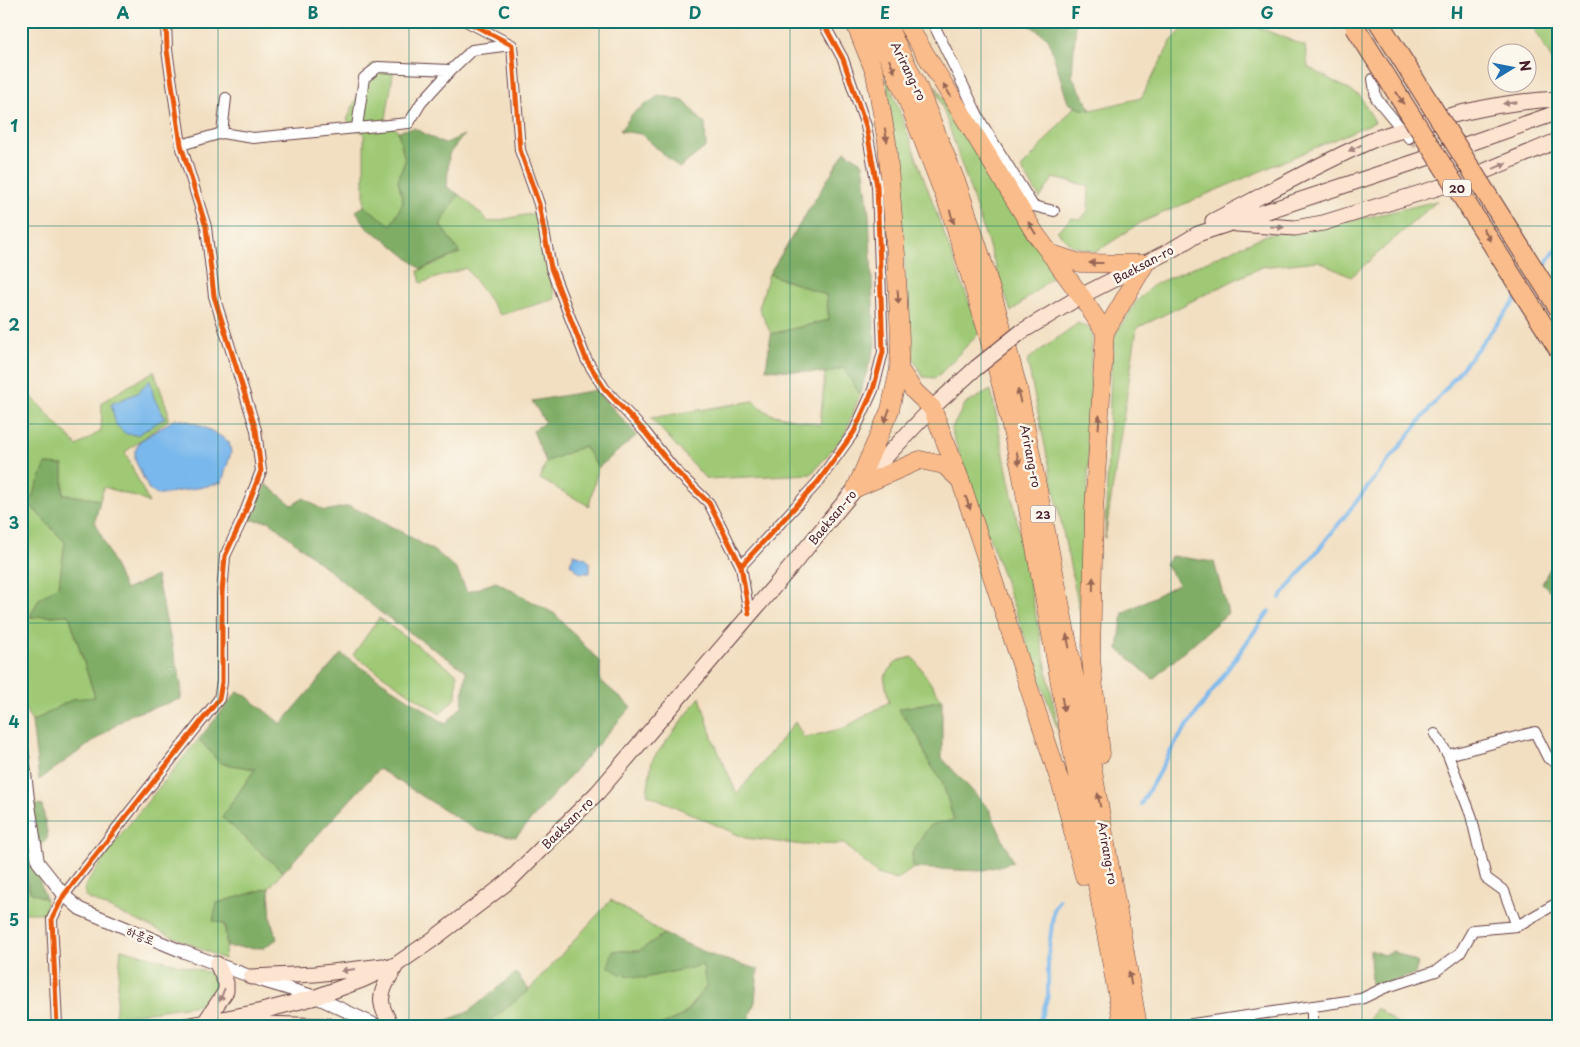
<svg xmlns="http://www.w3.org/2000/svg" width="1580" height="1047" font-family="'Playpen Sans','Poor Story',sans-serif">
<rect width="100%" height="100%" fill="#fbf7ec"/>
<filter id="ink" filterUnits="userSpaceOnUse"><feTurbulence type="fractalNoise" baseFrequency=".02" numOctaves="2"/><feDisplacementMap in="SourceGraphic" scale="10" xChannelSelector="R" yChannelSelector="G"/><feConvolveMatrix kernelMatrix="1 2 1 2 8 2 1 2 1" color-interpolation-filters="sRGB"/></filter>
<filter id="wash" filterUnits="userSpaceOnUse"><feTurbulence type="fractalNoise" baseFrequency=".0096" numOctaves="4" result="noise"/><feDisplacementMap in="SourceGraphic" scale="20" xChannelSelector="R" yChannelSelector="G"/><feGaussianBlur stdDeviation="1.12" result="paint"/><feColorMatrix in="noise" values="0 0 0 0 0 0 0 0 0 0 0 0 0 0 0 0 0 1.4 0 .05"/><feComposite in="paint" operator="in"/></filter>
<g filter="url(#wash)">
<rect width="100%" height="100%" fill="#f2dfc1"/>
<!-- green -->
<path fill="#9fc975" stroke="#747450" d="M1191,21H1248L1255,26L1305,46L1308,67L1360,96L1375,122L1142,222L1096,252L1071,245L1057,231L1072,218L1081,219L1088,211L1089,186L1053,178L1040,198L1021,168L1030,159L1074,107L1091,110L1141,98L1172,40Z
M1530,21H1559V67H1556Z
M371,64L394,68L386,119L398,131L405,161L398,180L403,202L391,226L364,206V134L347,120Z
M886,74L980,332L936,378L923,377L909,350L904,243Z
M935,85L1057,273L1011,312Z
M458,194L464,198L489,222L536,213L555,299L500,315L466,268L421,283L418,271L460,253L440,225Z
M1437,201L1351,277L1318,261L1261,267L1137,328L1105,538L1112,339L1136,302L1153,285L1266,235L1373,216Z
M769,274L826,295L829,320L771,334L759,308Z
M1078,323L1092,330L1084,632L1027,360Z
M844,368L860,394L844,436L811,474L706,479L651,418L753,401L770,414L820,425L825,373Z
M154,371L168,411V420L125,452L149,503L139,498L104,487L100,500L63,494V465L47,464L29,504L65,542L59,586L39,599L30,617L69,615L95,698L73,699L32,722L21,701V385L77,446L101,431L102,402Z
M991,390L1060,736L951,430L965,404Z
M584,446L598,468L589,506L540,479L546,462Z
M379,618L457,674L456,697L440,714L353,655Z
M913,657L942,700L898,709L919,738L928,761L942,781L954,820L912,853L913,868L897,880L877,874L844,844L804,845L745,838L647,794L652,760L700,697L712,737L737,794L795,722L804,738L844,728L889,702L884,677L897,661Z
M199,739L220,763L255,769L222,817L283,872L269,888L217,903C224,923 229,938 224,959L133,919L85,897V886L121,834Z
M21,862L30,892L46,899V913H21Z
M611,900L664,934L639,951H613L644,978L703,965L706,987L683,1015L658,1026H494L492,1019L529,990Z
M121,949L214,974L219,985L211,1003L115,1017Z
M1377,1008L1400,1026H1365Z"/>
<!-- forest -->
<path fill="#7fad66" stroke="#646648" d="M1024,21H1076L1072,76L1091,110L1081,109L1068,103L1048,38Z
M660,95L684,101L705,124L706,147L679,168L641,134L620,131L633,113Z
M414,128L444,144L464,135L449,154L447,187L458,194L440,225L460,253L421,269L385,239L368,229L356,211L364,206L391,225L403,202L398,180L405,161L398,131Z
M21,144L33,195L21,198Z
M845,151L863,163L869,215L875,346L860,394L843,368L825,373L766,369L771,334L829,320L826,295L769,274Z
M596,390L637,435L598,468L584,446L546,462L533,431L545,422L532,401Z
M46,464L63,465V494L100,500L95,521L125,590L156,576L181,684V699L130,715L39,780L32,722L73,699L95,697L69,615L30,617L39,599L59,585L65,542L29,504Z
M266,484L292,505L304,498L324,511L350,506L402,532L439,554L457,570L467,592L496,582L555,614L600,662V680L631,707L516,837L478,831L379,769L283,872L222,817L255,769L220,763L199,739L237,692L244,694L281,724L341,654L446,724L462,706L466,671L380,612L269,521L247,520Z
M1559,551V600L1542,583Z
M1172,556L1214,562L1228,613L1153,679L1118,649L1123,613L1178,584L1165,564Z
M942,700V758L989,809L1013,862L980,871L913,868L912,853L930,825L954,820L942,781L928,761L919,738L898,709Z
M21,803L42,805L48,837L31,857L46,899L30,892L21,862Z
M269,888L271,920L277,939L264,948L227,947L225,924L213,921L217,903Z
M664,934L716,957L758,969L755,1002L746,1026H658L684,1015L706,987L703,965L644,978L620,974L608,966L613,951H639Z
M1370,950L1384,955L1393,951L1418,963L1415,974L1371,988Z
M516,973L529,990L493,1019L494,1026H432L468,1012Z"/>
<!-- water -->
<path fill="#79b8ec" stroke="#626c8c" d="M150,380L154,398L165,418L137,435L126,434L116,425L111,404L137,393Z
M175,419C192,419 215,432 229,442L231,453L222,482L213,485L159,495L149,490L135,460V451L140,441Z
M574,554L586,558L590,563V573H580L570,564Z"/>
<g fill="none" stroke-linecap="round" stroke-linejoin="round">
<!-- stream -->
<path stroke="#79b8ec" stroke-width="4" d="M1541,269L1559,246
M1280,598L1519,296
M1141,804L1176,742L1269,611
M1038,1026L1048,996V956L1054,908L1059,900"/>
</g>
</g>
<g filter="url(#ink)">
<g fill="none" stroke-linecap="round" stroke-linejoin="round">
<!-- minor-tunnel -->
<path stroke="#d0b9a3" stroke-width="10" stroke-dasharray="10 5" stroke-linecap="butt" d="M1409,138L1429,152"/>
<defs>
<path id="minor" d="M466,21L512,45L520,150L539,204L551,268L586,359L604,388L645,432L674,469L709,503L741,566L749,614
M932,21L982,124L1033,206L1054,211
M1373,79L1376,98L1409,138
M357,127L364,78L378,67L451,70L472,50L511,45
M222,133L226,98
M181,145L222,133L253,138L409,123L421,103L451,70
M741,566L818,482L854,432L873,390L883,352L877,186L866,126L843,59L822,21
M1435,734L1448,755L1471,815L1486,878L1504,891L1517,926
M1448,755L1535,732L1548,758L1559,764
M1312,1006V1026
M57,1026L52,919L64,895L219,699L222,682V593L225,556L242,520L261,471L256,430L214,296L206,227L181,145L167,50L166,21
M1179,1026L1361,999L1384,988L1436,971L1460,953L1473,930L1517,926L1559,902"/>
<path id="tertiary" d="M21,739L28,799L38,862L64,895L80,909L179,950L263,981L316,997L378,1026"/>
<path id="secondary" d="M1213,221C1266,194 1318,164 1373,140C1382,135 1392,134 1402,130C1453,113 1505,101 1559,99
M1237,224L1295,228L1323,223L1466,179L1559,140
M1021,332L1081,296L1173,249L1198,234L1439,154L1559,112
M251,977L315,974L383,966
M205,1022L226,991V983L217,964
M234,1023L329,1026
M185,1026L258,1012L316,997L362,980L397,964L432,940L509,881L598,792L790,568L856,488L932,408L976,368
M392,1026C388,1019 383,1012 382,1004C379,991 391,975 397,964"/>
<path id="trunk" d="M854,21L875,73L887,142L896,255L900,340L899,369L914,391L932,408L960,479L1063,791L1084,876
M872,21L907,99L951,213L987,331L1003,392L1020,466L1123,1026
M885,21L918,87L958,186L982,259L1001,324L1018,388L1093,771L1138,1026
M905,21L1035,233L1081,296L1105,332L1094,510L1091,659L1101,754
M1049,253L1080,263L1145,264L1105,332
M856,488L890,410L899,369
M856,488L920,460L944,465L959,479"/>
</defs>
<!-- minor casing -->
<use href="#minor" stroke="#633c42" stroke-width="12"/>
<!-- tertiary casing -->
<use href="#tertiary" stroke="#633c42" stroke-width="14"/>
<!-- secondary casing -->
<use href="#secondary" stroke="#633c42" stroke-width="17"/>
<!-- trunk casing -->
<use href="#trunk" stroke="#633c42" stroke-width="19"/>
<!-- minor -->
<use href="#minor" stroke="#fff" stroke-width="10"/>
<!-- tertiary -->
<use href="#tertiary" stroke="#fff" stroke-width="12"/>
<!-- secondary -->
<use href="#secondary" stroke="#fde4d0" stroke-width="15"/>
<!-- trunk -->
<use href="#trunk" stroke="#f9bc8a" stroke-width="18"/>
<defs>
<path id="secondary-bridge" d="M976,368L1021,332"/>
<path id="motorway-bridge" d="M1378,21L1559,309
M1355,27L1559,350"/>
</defs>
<!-- secondary-bridge casing -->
<use href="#secondary-bridge" stroke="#633c42" stroke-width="17" stroke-linecap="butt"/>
<!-- motorway-bridge casing -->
<use href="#motorway-bridge" stroke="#633c42" stroke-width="21" stroke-linecap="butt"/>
<!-- secondary-bridge -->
<use href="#secondary-bridge" stroke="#fde4d0" stroke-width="15"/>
<!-- motorway-bridge -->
<use href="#motorway-bridge" stroke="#f9bc8a" stroke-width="19"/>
<defs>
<path id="cycleway" d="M466,21L512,45L520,150L539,204L551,268L586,359L604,388L645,432L674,469L709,503L741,566L749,614
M741,566L818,482L854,432L873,390L883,352L877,186L866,126L843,59L822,21
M57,1026L52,919L64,895L219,699L222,682V593L225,556L242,520L261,471L256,430L214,296L206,227L181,145L167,50L166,21"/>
</defs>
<!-- cycleway casing -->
<use href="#cycleway" stroke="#fbf7ec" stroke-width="8"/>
<!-- cycleway -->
<use href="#cycleway" stroke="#e8590c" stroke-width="5"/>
</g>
<!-- one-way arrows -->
<defs><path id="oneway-solid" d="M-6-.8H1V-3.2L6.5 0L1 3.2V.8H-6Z" transform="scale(1.25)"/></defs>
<g fill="#996656">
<use href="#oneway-solid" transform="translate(892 66) rotate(66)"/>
<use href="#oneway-solid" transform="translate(947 90) rotate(-121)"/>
<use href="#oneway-solid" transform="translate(1400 98) rotate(58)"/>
<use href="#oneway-solid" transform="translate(886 135) rotate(80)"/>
<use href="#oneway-solid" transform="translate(952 217) rotate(72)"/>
<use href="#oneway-solid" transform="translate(1032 228) rotate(-122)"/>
<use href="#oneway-solid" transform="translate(1487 235) rotate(58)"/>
<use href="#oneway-solid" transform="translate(1096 263) rotate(-180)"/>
<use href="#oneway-solid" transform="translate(898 297) rotate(87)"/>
<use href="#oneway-solid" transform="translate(1019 396) rotate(-102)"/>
<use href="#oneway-solid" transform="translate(887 416) rotate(111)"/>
<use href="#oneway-solid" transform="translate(1099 422) rotate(-86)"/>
<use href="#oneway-solid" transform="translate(1018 458) rotate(78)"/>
<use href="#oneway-solid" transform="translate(968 503) rotate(70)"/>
<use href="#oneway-solid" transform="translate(1093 584) rotate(-89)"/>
<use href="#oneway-solid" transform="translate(1068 641) rotate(-101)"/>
<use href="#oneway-solid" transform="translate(1063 704) rotate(80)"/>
<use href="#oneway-solid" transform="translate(1099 800) rotate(-100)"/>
<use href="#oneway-solid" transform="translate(1130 978) rotate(-100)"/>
</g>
<g fill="#a4827e">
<use href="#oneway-solid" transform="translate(1510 103) rotate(174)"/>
<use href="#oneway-solid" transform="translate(1355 148) rotate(154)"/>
<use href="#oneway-solid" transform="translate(1500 166) rotate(-23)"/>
<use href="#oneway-solid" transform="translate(1277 227) rotate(3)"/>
<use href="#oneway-solid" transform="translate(348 970) rotate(172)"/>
<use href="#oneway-solid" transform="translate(222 995) rotate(112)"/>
</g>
</g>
<!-- grid -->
<path fill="none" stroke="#0f766e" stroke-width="1" stroke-opacity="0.55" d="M218,21V1026M409,21V1026M599,21V1026M790,21V1026M981,21V1026M1171,21V1026M1362,21V1026M21,226H1559M21,424H1559M21,623H1559M21,821H1559"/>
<g text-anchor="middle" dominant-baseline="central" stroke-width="5" stroke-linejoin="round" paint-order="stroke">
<!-- shield labels -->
<g fill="#fbf7ec" stroke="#7f6065" stroke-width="1">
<rect x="1443" y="179.5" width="28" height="17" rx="4"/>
<rect x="1030.5" y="505.5" width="25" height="17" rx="4"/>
</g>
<g font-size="11" font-weight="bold" fill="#4a1f2b">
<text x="1457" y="188">20</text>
<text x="1043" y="514">23</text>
</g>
<!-- street labels -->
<g font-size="12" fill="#4a1f2b" stroke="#fbf7ec">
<text transform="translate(909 71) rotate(64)">Arirang-ro</text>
<text transform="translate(1143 264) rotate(-28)">Baeksan-ro</text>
<text transform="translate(1031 456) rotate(79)">Arirang-ro</text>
<text transform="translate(832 517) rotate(-50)">Baeksan-ro</text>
<text transform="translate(567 823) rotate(-45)">Baeksan-ro</text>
<text transform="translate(1108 853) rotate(80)">Arirang-ro</text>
<text transform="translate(141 935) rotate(22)">하흥로</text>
</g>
</g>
<!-- margin -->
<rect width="1580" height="1047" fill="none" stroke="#fbf7ec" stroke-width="55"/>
<!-- north arrow -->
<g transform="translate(1512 68) rotate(80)"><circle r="24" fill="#fbf7ec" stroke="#b4a19f"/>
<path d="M0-4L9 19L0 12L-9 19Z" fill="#1f6fb2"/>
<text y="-8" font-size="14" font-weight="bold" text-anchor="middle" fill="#4a1f2b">N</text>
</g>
<rect x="28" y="28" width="1524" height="992" fill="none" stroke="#0f766e" stroke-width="2"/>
<g font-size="16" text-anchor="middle" font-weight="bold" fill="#0f766e">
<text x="123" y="19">A</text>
<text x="313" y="19">B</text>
<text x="504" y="19">C</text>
<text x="695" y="19">D</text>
<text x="885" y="19">E</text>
<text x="1076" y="19">F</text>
<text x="1267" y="19">G</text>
<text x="1457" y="19">H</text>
<text x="14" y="132">1</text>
<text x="14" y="331">2</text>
<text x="14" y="529">3</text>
<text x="14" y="728">4</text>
<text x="14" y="926">5</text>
</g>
</svg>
